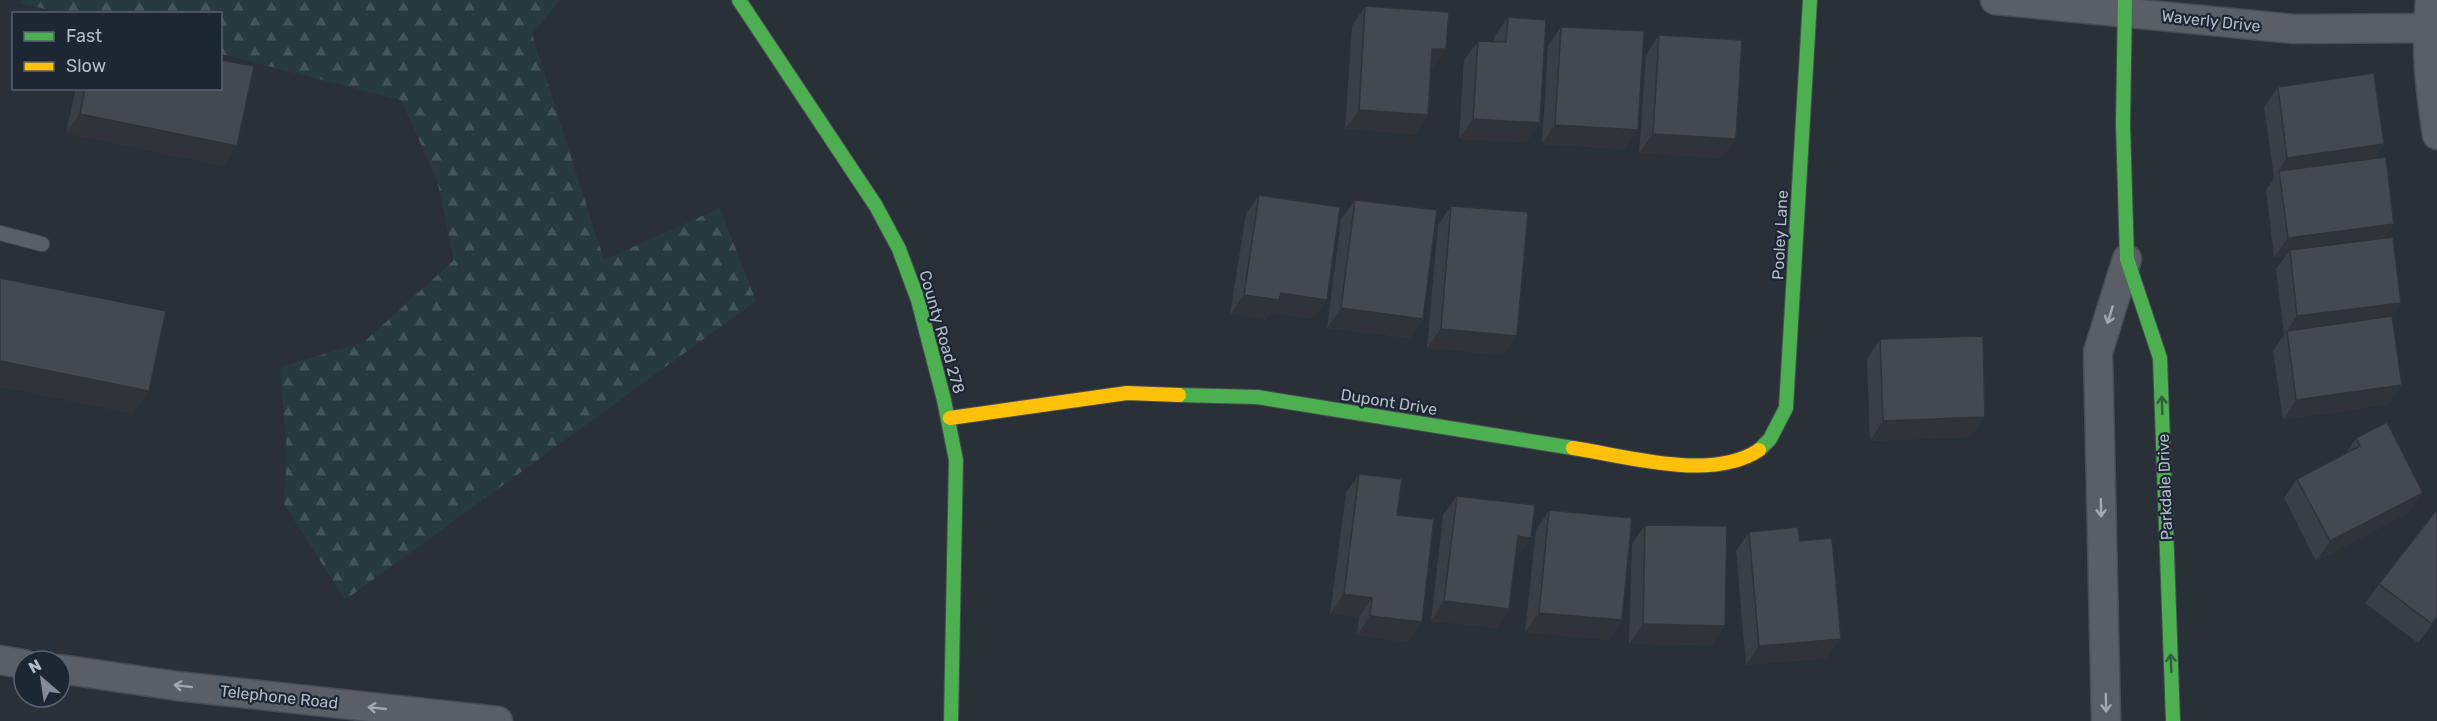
<svg xmlns="http://www.w3.org/2000/svg" width="2437" height="721" font-family="Rubik,sans-serif">
<defs>
<pattern id="forest-firs" width="22" height="20" patternUnits="userSpaceOnUse" patternTransform="scale(1.5)"><rect width="22" height="20" fill="#273a3e"/><path d="M5 1l3.5 6h-7zM16 11l3.5 6h-7z" fill="#445559"/></pattern>
</defs>
<rect width="100%" height="100%" fill="#2a3038"/>
<!-- forest -->
<path fill="url(#forest-firs)" d="M22,0H560L532,34L604,260L720,208L756,301L345,600L284,504L287,451L280,367L364,342L454,260L437,180L401,100L221,54L220,14L61,13L20,3Z"/>
<g fill="none" stroke-linecap="round" stroke-linejoin="round">
<defs>
<path id="lane" d="M0,233L42,244"/>
<path id="street" d="M1995,0L2294,29L2427,28
M2430,0C2425,46 2430,89 2437,135
M0,660L24,664
M60,669L177,686L498,721
M2106,721L2098,352L2127,259"/>
<path id="fast" d="M739,0L876,206L899,249L918,300L944,400L956,460L951,721
M2125,0L2123,124L2127,259L2160,358L2173,721
M1179,395L1257,397L1573,448
M1759,450L1770,439L1786,408L1810,0"/>
<path id="slow" d="M950,418L1127,393L1179,395
M1573,448C1627,456 1711,482 1759,450"/>
</defs>
<!-- lane casing -->
<use href="#lane" stroke="#484c53" stroke-width="16"/>
<!-- street casing -->
<use href="#street" stroke="#484c53" stroke-width="31"/>
<!-- fast casing -->
<use href="#fast" stroke="#484c53" stroke-width="16"/>
<!-- slow casing -->
<use href="#slow" stroke="#484c53" stroke-width="16"/>
<!-- lane -->
<use href="#lane" stroke="#5a5e66" stroke-width="14"/>
<!-- street -->
<use href="#street" stroke="#5a5e66" stroke-width="28"/>
<!-- fast -->
<use href="#fast" stroke="#4caf50" stroke-width="14"/>
<!-- slow -->
<use href="#slow" stroke="#ffc107" stroke-width="14"/>
</g>
<!-- wall -->
<path fill="#3a3f45" d="M1365,6L1432,69H1431L1415,134L1345,129L1352,26Z
M1508,17L1540,123L1526,142L1459,139L1464,60L1478,41L1494,42V37Z
M1561,27L1624,149L1542,144L1548,46Z
M1659,35L1722,158L1639,153L1646,55Z
M2278,87L2384,144L2374,159L2394,224L2383,239L2401,303L2392,316L2402,385L2389,404L2283,420L2273,351L2284,335L2276,269L2286,256L2274,257L2266,190L2275,177H2274L2264,107Z
M76,88H220L223,166L66,133Z
M1259,195L1313,319L1271,313L1266,320L1230,314L1246,214Z
M1355,200L1410,338L1327,328L1341,219Z
M1451,206L1504,355L1427,348L1438,225Z
M1880,339L1971,437L1870,441L1867,359Z
M2356,438L2410,512L2316,561L2284,498L2297,479L2346,453Z
M1359,474L1397,515L1408,642L1357,635L1359,617L1330,614L1346,493Z
M1457,496L1531,538L1518,557H1515L1509,609L1496,628L1431,621L1443,515Z
M2437,509V619L2418,643L2365,603L2379,584Z
M1549,510L1622,620L1609,640L1525,632L1536,530Z
M1645,525L1725,626L1711,645L1629,644L1632,544Z
M1749,532L1800,541L1827,658L1746,665L1736,551Z"/>
<!-- shaded-wall -->
<path fill="#303338" d="M1432,49H1446L1432,69L1419,68Z
M1359,110L1428,115L1415,134L1345,129Z
M80,114L237,146L223,166L66,133Z
M1473,119L1540,123L1526,142L1459,139Z
M1555,125L1638,130L1624,149L1542,144Z
M1653,134L1736,139L1722,158L1639,153Z
M2384,144L2370,164L2279,171L2274,177L2287,158Z
M2394,224L2380,243L2290,250L2286,256L2274,257L2288,238Z
M1281,293L1327,300L1313,319L1271,313L1266,320L1230,314L1244,295Z
M2401,303L2387,323L2287,331L2284,335L2297,316Z
M1341,308L1423,319L1410,338L1327,328Z
M1441,329L1517,336L1504,355L1427,348Z
M0,361L149,391L133,414L0,387Z
M2402,385L2389,404L2283,420L2296,400Z
M1985,417L1971,437L1870,441L1883,421Z
M2423,493L2410,512L2316,561L2330,541Z
M1518,536L1531,538L1518,557L1504,556Z
M1344,594L1372,598L1359,617L1330,614Z
M1444,601L1509,609L1496,628L1431,621Z
M1539,613L1622,620L1609,640L1525,632Z
M1370,616L1422,622L1408,642L1357,635Z
M2437,617V619L2418,643L2432,624Z
M1643,624L1725,626L1711,645L1629,644Z
M1841,639L1827,658L1746,665L1759,646Z"/>
<!-- building -->
<path fill="#444950" stroke="#303338" stroke-width="1.5" d="M1365,6L1449,12L1446,49H1432L1428,115L1359,110Z
M1508,17L1546,20L1540,123L1473,119L1478,41L1506,42Z
M1561,27L1644,31L1638,130L1555,125Z
M1659,35L1742,40L1736,139L1653,134Z
M220,60L254,66L237,146L80,114L85,88H220Z
M2374,73L2384,144L2287,158L2278,87Z
M2386,157L2394,224L2288,238L2279,171Z
M1259,195L1340,207L1327,300L1281,293L1279,300L1244,295Z
M1355,200L1437,210L1423,319L1341,308Z
M1451,206L1528,212L1517,336L1441,329Z
M2393,237L2401,303L2297,316L2290,250Z
M0,278L166,311L149,391L0,361Z
M2392,316L2402,385L2296,400L2287,331Z
M1983,336L1985,417L1883,421L1880,339Z
M2387,422L2423,493L2330,541L2297,479L2360,446L2356,438Z
M1359,474L1402,479L1397,515L1434,519L1422,622L1370,616L1372,598L1344,594Z
M1457,496L1535,505L1531,538L1518,536L1509,609L1444,601Z
M2437,509V617L2432,624L2379,584Z
M1549,510L1632,518L1622,620L1539,613Z
M1645,525L1727,526L1725,626L1643,624Z
M1798,527L1800,541L1832,538L1841,639L1759,646L1749,532Z"/>
<!-- one-way arrows -->
<defs><path id="oneway-shaft" d="M-6 0H5M1.5-3L5.5 0L1.5 3" fill="none" stroke-width="1.6" stroke-linecap="round" stroke-linejoin="round" transform="scale(1.5)"/></defs>
<g stroke="#a2a9b5">
<use href="#oneway-shaft" transform="translate(2110 315) rotate(107)"/>
<use href="#oneway-shaft" transform="translate(2101 508) rotate(89)"/>
<use href="#oneway-shaft" transform="translate(183 686) rotate(-173)"/>
<use href="#oneway-shaft" transform="translate(2106 703) rotate(89)"/>
<use href="#oneway-shaft" transform="translate(377 708) rotate(-174)"/>
</g>
<g stroke="#305d3f">
<use href="#oneway-shaft" transform="translate(2162 405) rotate(-92)"/>
<use href="#oneway-shaft" transform="translate(2171 663) rotate(-92)"/>
</g>
<g text-anchor="middle" dominant-baseline="central" stroke-width="4.5" stroke-linejoin="round" paint-order="stroke">
<!-- street labels -->
<g font-size="16" fill="#b4bcc9" stroke="#1d2633">
<text transform="translate(2211 21) rotate(6)">Waverly Drive</text>
<text transform="translate(1780 235) rotate(-87)">Pooley Lane</text>
<text transform="translate(942 332) rotate(74)">County Road 278</text>
<text transform="translate(1389 402) rotate(9)">Dupont Drive</text>
<text transform="translate(2165 487) rotate(-92)">Parkdale Drive</text>
<text transform="translate(279 697) rotate(6)">Telephone Road</text>
</g>
</g>
<!-- legend -->
<rect x="12" y="12" width="210" height="78" fill="#1d2633" stroke="#59626f" stroke-width="1.5"/>
<rect x="24" y="32" width="30" height="9" fill="#4caf50" stroke="#59626f" stroke-width="1.5"/>
<text x="66" y="42" font-size="18" fill="#b4bcc9">Fast</text>
<rect x="24" y="62" width="30" height="9" fill="#ffc107" stroke="#59626f" stroke-width="1.5"/>
<text x="66" y="72" font-size="18" fill="#b4bcc9">Slow</text>
<!-- north arrow -->
<g transform="translate(42 679) rotate(331)"><circle r="28" fill="#1d2633" stroke="#59626f" stroke-width="1.5"/>
<path d="M0-4.5L10 22L0 15L-10 22Z" fill="#848b96"/>
<text y="-9" font-size="16" font-weight="bold" text-anchor="middle" fill="#b4bcc9">N</text>
</g>
</svg>
